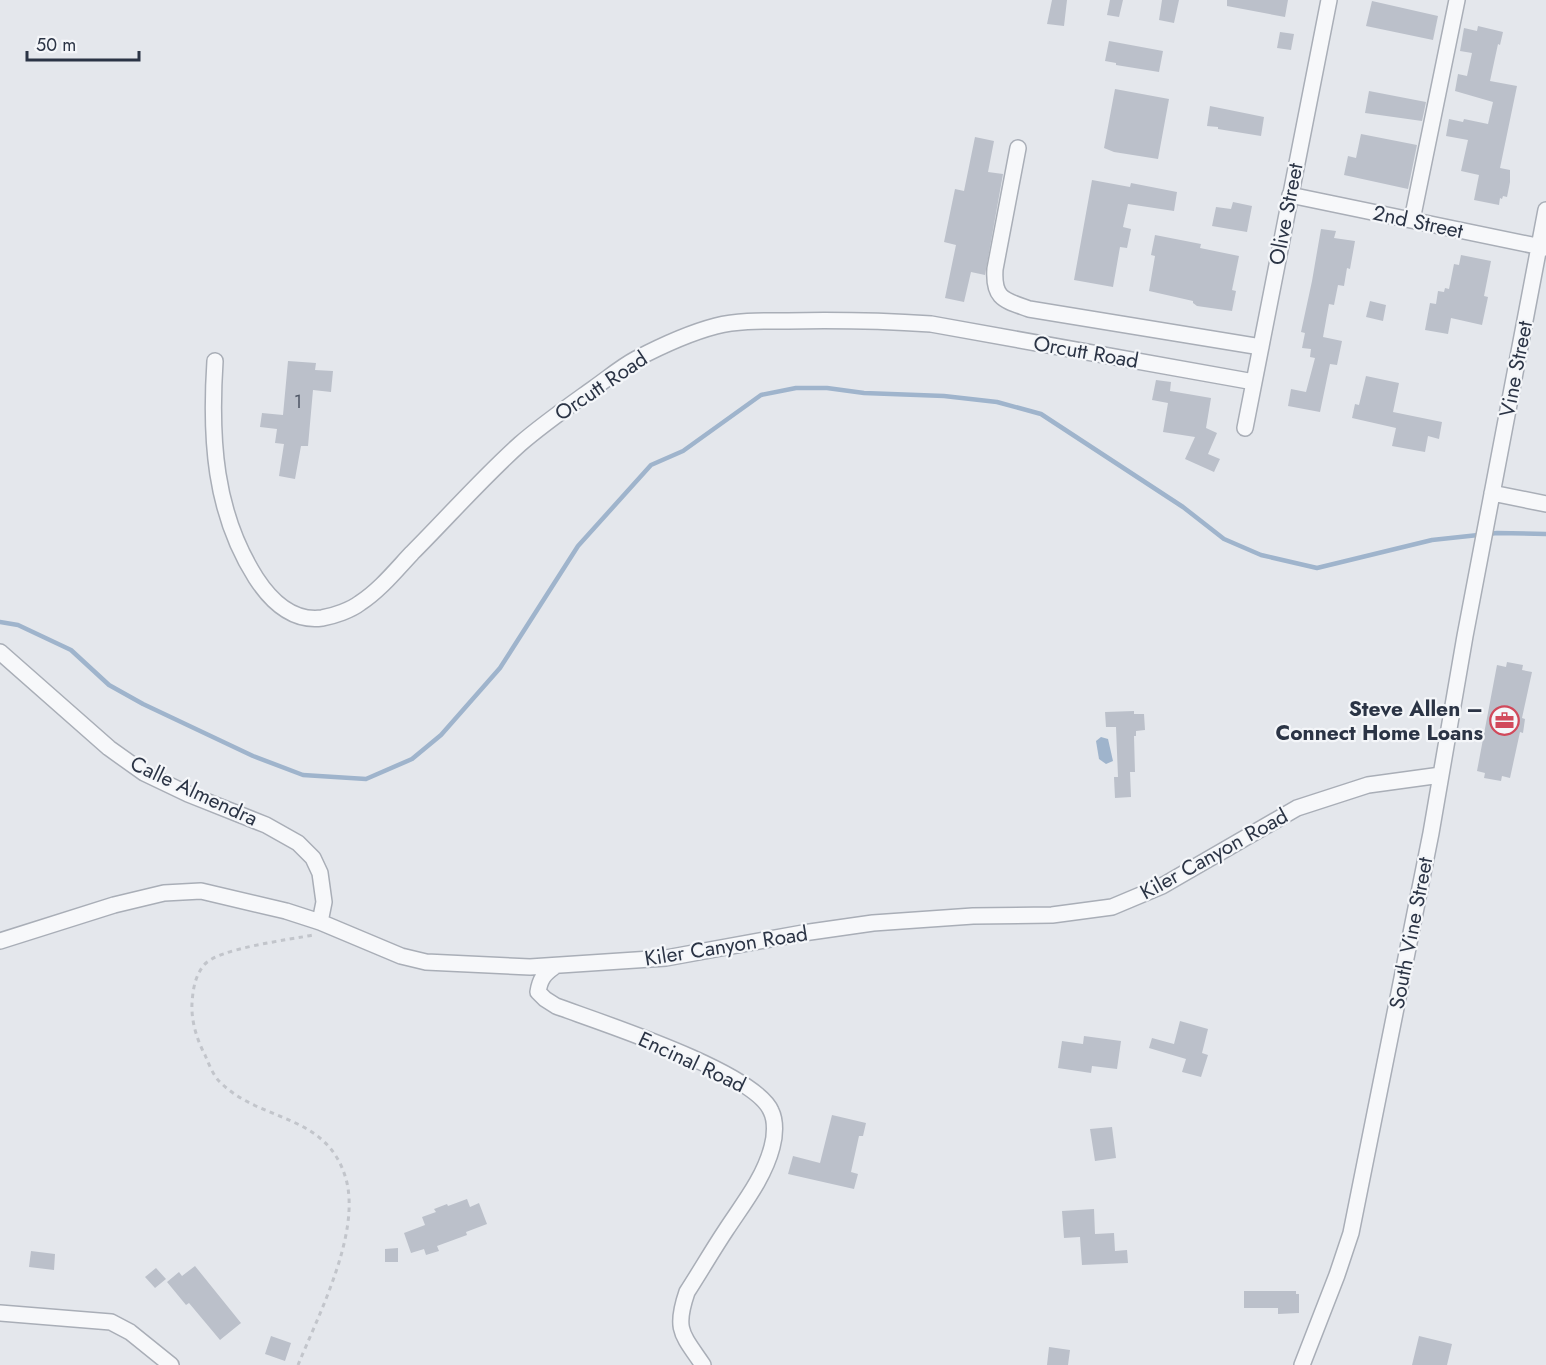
<svg xmlns="http://www.w3.org/2000/svg" width="1546" height="1365" font-family="Jost,sans-serif">
<rect width="100%" height="100%" fill="#e4e7ec"/>
<!-- water -->
<path fill="#9fb4cc" d="M1101,737L1108,739L1113,761L1106,764L1099,759L1096,741Z"/>
<g fill="none" stroke-linecap="round" stroke-linejoin="round">
<!-- stream -->
<path stroke="#9fb4cc" stroke-width="4.5" d="M0,622L18,625L71,650L109,685L143,704L253,756L303,775L366,779L412,759L441,735L500,668L578,546L651,465L683,451L761,395L796,388H827L864,393L944,396L997,402L1041,414L1183,507L1224,539L1261,555L1317,568L1432,540L1497,533L1546,534"/>
</g>
<!-- building -->
<path fill="#bbc0ca" d="M1052,0H1067L1064,26L1047,24Z
M1110,0H1123L1119,17L1107,15Z
M1162,0H1179L1174,23L1159,20Z
M1227,0H1288L1285,17L1227,6Z
M1372,1L1438,16L1433,40L1366,26Z
M1478,26L1503,32L1500,45L1498,44L1490,81L1517,86L1500,168L1510,170V182L1507,197L1503,196L1502,199L1500,198L1499,205L1474,200L1479,175L1461,171L1468,140L1446,136L1449,119L1463,122L1464,119L1488,124L1493,102L1455,91L1458,74L1467,76L1472,53L1460,51L1464,28L1477,31Z
M1280,32L1294,34L1291,50L1277,48Z
M1109,41L1163,51L1159,72L1116,65V63L1105,61Z
M1115,89L1169,99L1158,159L1114,152L1104,148Z
M1369,91L1426,102L1422,121L1365,113Z
M1210,106L1264,117L1261,136L1218,129V127L1207,126Z
M1361,134L1417,145L1408,189L1344,175L1348,156L1356,158Z
M975,137L994,141L988,172L1003,174L985,275L971,272L964,302L945,298L956,245L944,242L955,189L964,191Z
M1092,180L1130,187L1131,183L1177,192L1174,211L1128,204L1123,227L1131,229L1127,248L1120,247L1113,287L1074,280Z
M1233,202L1252,206L1247,232L1212,226L1216,207L1231,209Z
M1321,229L1336,231L1334,238L1355,241L1350,269L1347,268L1344,286L1338,285L1334,305L1329,304L1323,337L1342,341L1337,365L1330,364L1320,412L1288,406L1291,389L1306,392L1315,358L1310,357L1311,349L1302,348L1305,333L1301,332L1312,281Z
M1155,235L1201,244L1200,248L1239,256L1232,290L1236,291L1232,311L1197,306L1193,303V301L1149,291L1155,256L1151,255Z
M1461,255L1491,261L1484,296L1488,297L1482,325L1451,318L1448,334L1425,330L1430,303L1436,304L1438,291L1444,292L1445,288L1449,289L1454,264L1459,265Z
M1370,301L1386,305L1383,321L1366,317Z
M288,361L316,363L315,370L333,371L331,392L313,390L308,446H301L295,479L279,476L284,444L275,443L277,429L260,427L262,413L283,415Z
M1366,376L1399,383L1393,412L1442,422L1439,439L1428,436L1425,452L1392,446L1396,428L1352,418L1355,404L1359,405Z
M1156,380L1171,382L1170,391L1211,398L1206,428L1217,433L1208,454L1220,459L1214,472L1185,459L1195,437L1163,432L1168,403L1152,400Z
M1507,662L1523,665L1522,670L1532,672L1522,718L1525,719L1523,733L1520,732L1510,778L1502,776L1501,781L1484,778L1485,773L1477,771L1497,665L1506,667Z
M1134,711V714H1144L1145,730L1136,731V736H1134L1135,772H1130L1131,797L1115,798L1114,777H1118L1116,727H1106L1105,712Z
M1180,1021L1208,1029L1202,1053L1208,1055L1201,1077L1182,1072L1186,1059L1149,1048L1152,1038L1174,1044Z
M1084,1036L1121,1041L1117,1069L1092,1066L1091,1073L1058,1068L1062,1041L1083,1044Z
M832,1115L866,1123L863,1136H859L851,1172L858,1174L854,1189L788,1174L793,1156L820,1163Z
M1112,1127L1116,1158L1095,1161L1090,1129Z
M467,1199L470,1207L479,1203L487,1224L466,1232L467,1235L437,1246L439,1251L426,1255L424,1249L411,1253L404,1233L425,1225L422,1217L436,1212L434,1209L447,1204L448,1206Z
M1094,1209L1095,1234L1114,1233L1115,1251L1127,1250L1128,1263L1082,1265L1080,1237L1064,1238L1062,1211Z
M398,1248V1262H385V1249Z
M31,1251L55,1254L54,1270L29,1267Z
M195,1266L241,1323L220,1340L189,1303L186,1305L167,1282L179,1272L182,1276Z
M156,1268L166,1279L155,1288L145,1277Z
M1244,1291H1296V1294H1299V1313L1278,1314V1308H1244Z
M271,1336L291,1343L285,1361L265,1354Z
M1419,1336L1452,1344L1447,1365H1412Z
M1049,1347L1070,1350L1068,1365H1047Z"/>
<g fill="none" stroke-linecap="round" stroke-linejoin="round">
<defs>
<path id="minor" d="M1018,148L995,269C993,299 1004,300 1029,309L1261,347
M1290,195L1546,248
M1412,220L1457,0
M215,361C210,438 214,512 256,578C271,601 292,622 322,618C334,616 351,610 360,603C380,590 396,570 412,553C448,517 482,478 520,444C543,424 569,406 594,388C607,379 621,367 636,359C661,346 689,333 716,326C739,320 765,321 788,321C836,320 884,321 931,324L1254,382
M1245,428L1329,0
M1492,493L1546,504
M0,652L109,748L144,773L188,794L266,825L298,843L313,858L320,873L324,902L320,922
M0,941L114,905L164,893L201,891L286,911L320,922L401,956L426,962L530,967L666,958L803,933L873,923L973,916L1052,915L1112,907L1162,886L1297,808L1368,785L1441,775
M554,967C544,974 540,979 538,992L545,999L556,1006C599,1022 755,1072 771,1111C776,1121 775,1136 772,1147C764,1178 743,1204 726,1230C712,1251 700,1272 687,1292C674,1330 682,1334 703,1365
M0,1313L111,1322L130,1332L171,1365
M1302,1365L1337,1275L1351,1233L1431,833L1465,636L1546,210"/>
</defs>
<!-- minor casing -->
<use href="#minor" stroke="#a9aeb7" stroke-width="18"/>
<!-- path -->
<path stroke="#c2c5cb" stroke-width="3" stroke-dasharray="4.5 4.5" stroke-linecap="butt" d="M298,1365C319,1314 361,1233 346,1179C327,1113 262,1123 221,1083C213,1076 209,1064 205,1055C197,1040 191,1021 192,1003C193,989 195,976 204,965C218,948 289,940 313,935"/>
<!-- minor -->
<use href="#minor" stroke="#f7f8fa" stroke-width="15"/>
</g>
<!-- icons -->
<defs>
<symbol id="office-ring" viewBox="-11 -11 22 22"><circle r="9.5" fill="#f4f6f9" stroke="#d1495b" stroke-width="1.5"/><path d="M-6-3h4V-5.5h4V-3h4V5H-6ZM-1-4.5V-3h2v-1.5ZM-6 0V1H6V0Z" fill="#d1495b"/></symbol>
</defs>
<g fill-rule="evenodd">
<use href="#office-ring" x="1488" y="704" width="33" height="33"/>
</g>
<g text-anchor="middle" dominant-baseline="central" stroke-width="4.5" stroke-linejoin="round" paint-order="stroke">
<!-- number labels -->
<g font-size="18" fill="#4f5766">
<text x="298" y="402">1</text>
</g>
<!-- street labels -->
<g font-size="21" fill="#2b3445" stroke="#f4f6f9">
<text transform="translate(1286 214) rotate(-79)">Olive Street</text>
<text transform="translate(1418 222) rotate(12)">2nd Street</text>
<text transform="translate(1086 352) rotate(10)">Orcutt Road</text>
<text transform="translate(1516 369) rotate(-79)">Vine Street</text>
<text transform="translate(601 386) rotate(-34)">Orcutt Road</text>
<text transform="translate(194 791) rotate(25)">Calle Almendra</text>
<text transform="translate(1214 854) rotate(-29)">Kiler Canyon Road</text>
<text transform="translate(1411 933) rotate(-79)">South Vine Street</text>
<text transform="translate(726 946) rotate(-9)">Kiler Canyon Road</text>
<text transform="translate(692 1062) rotate(25)">Encinal Road</text>
</g>
<!-- poi labels -->
<g font-size="21" font-weight="bold" fill="#2b3445" stroke="#f4f6f9" text-anchor="end">
<text x="1483" y="709">Steve Allen –<tspan x="1483" dy="24">Connect Home Loans</tspan></text>
</g>
</g>
<!-- scale -->
<path d="M27 51v9h112v-9" fill="none" stroke="#2b3445" stroke-width="3"/>
<text x="36" y="51" font-size="18" fill="#2b3445" stroke="#f4f6f9" stroke-width="4.5" paint-order="stroke">50 m</text>
</svg>
